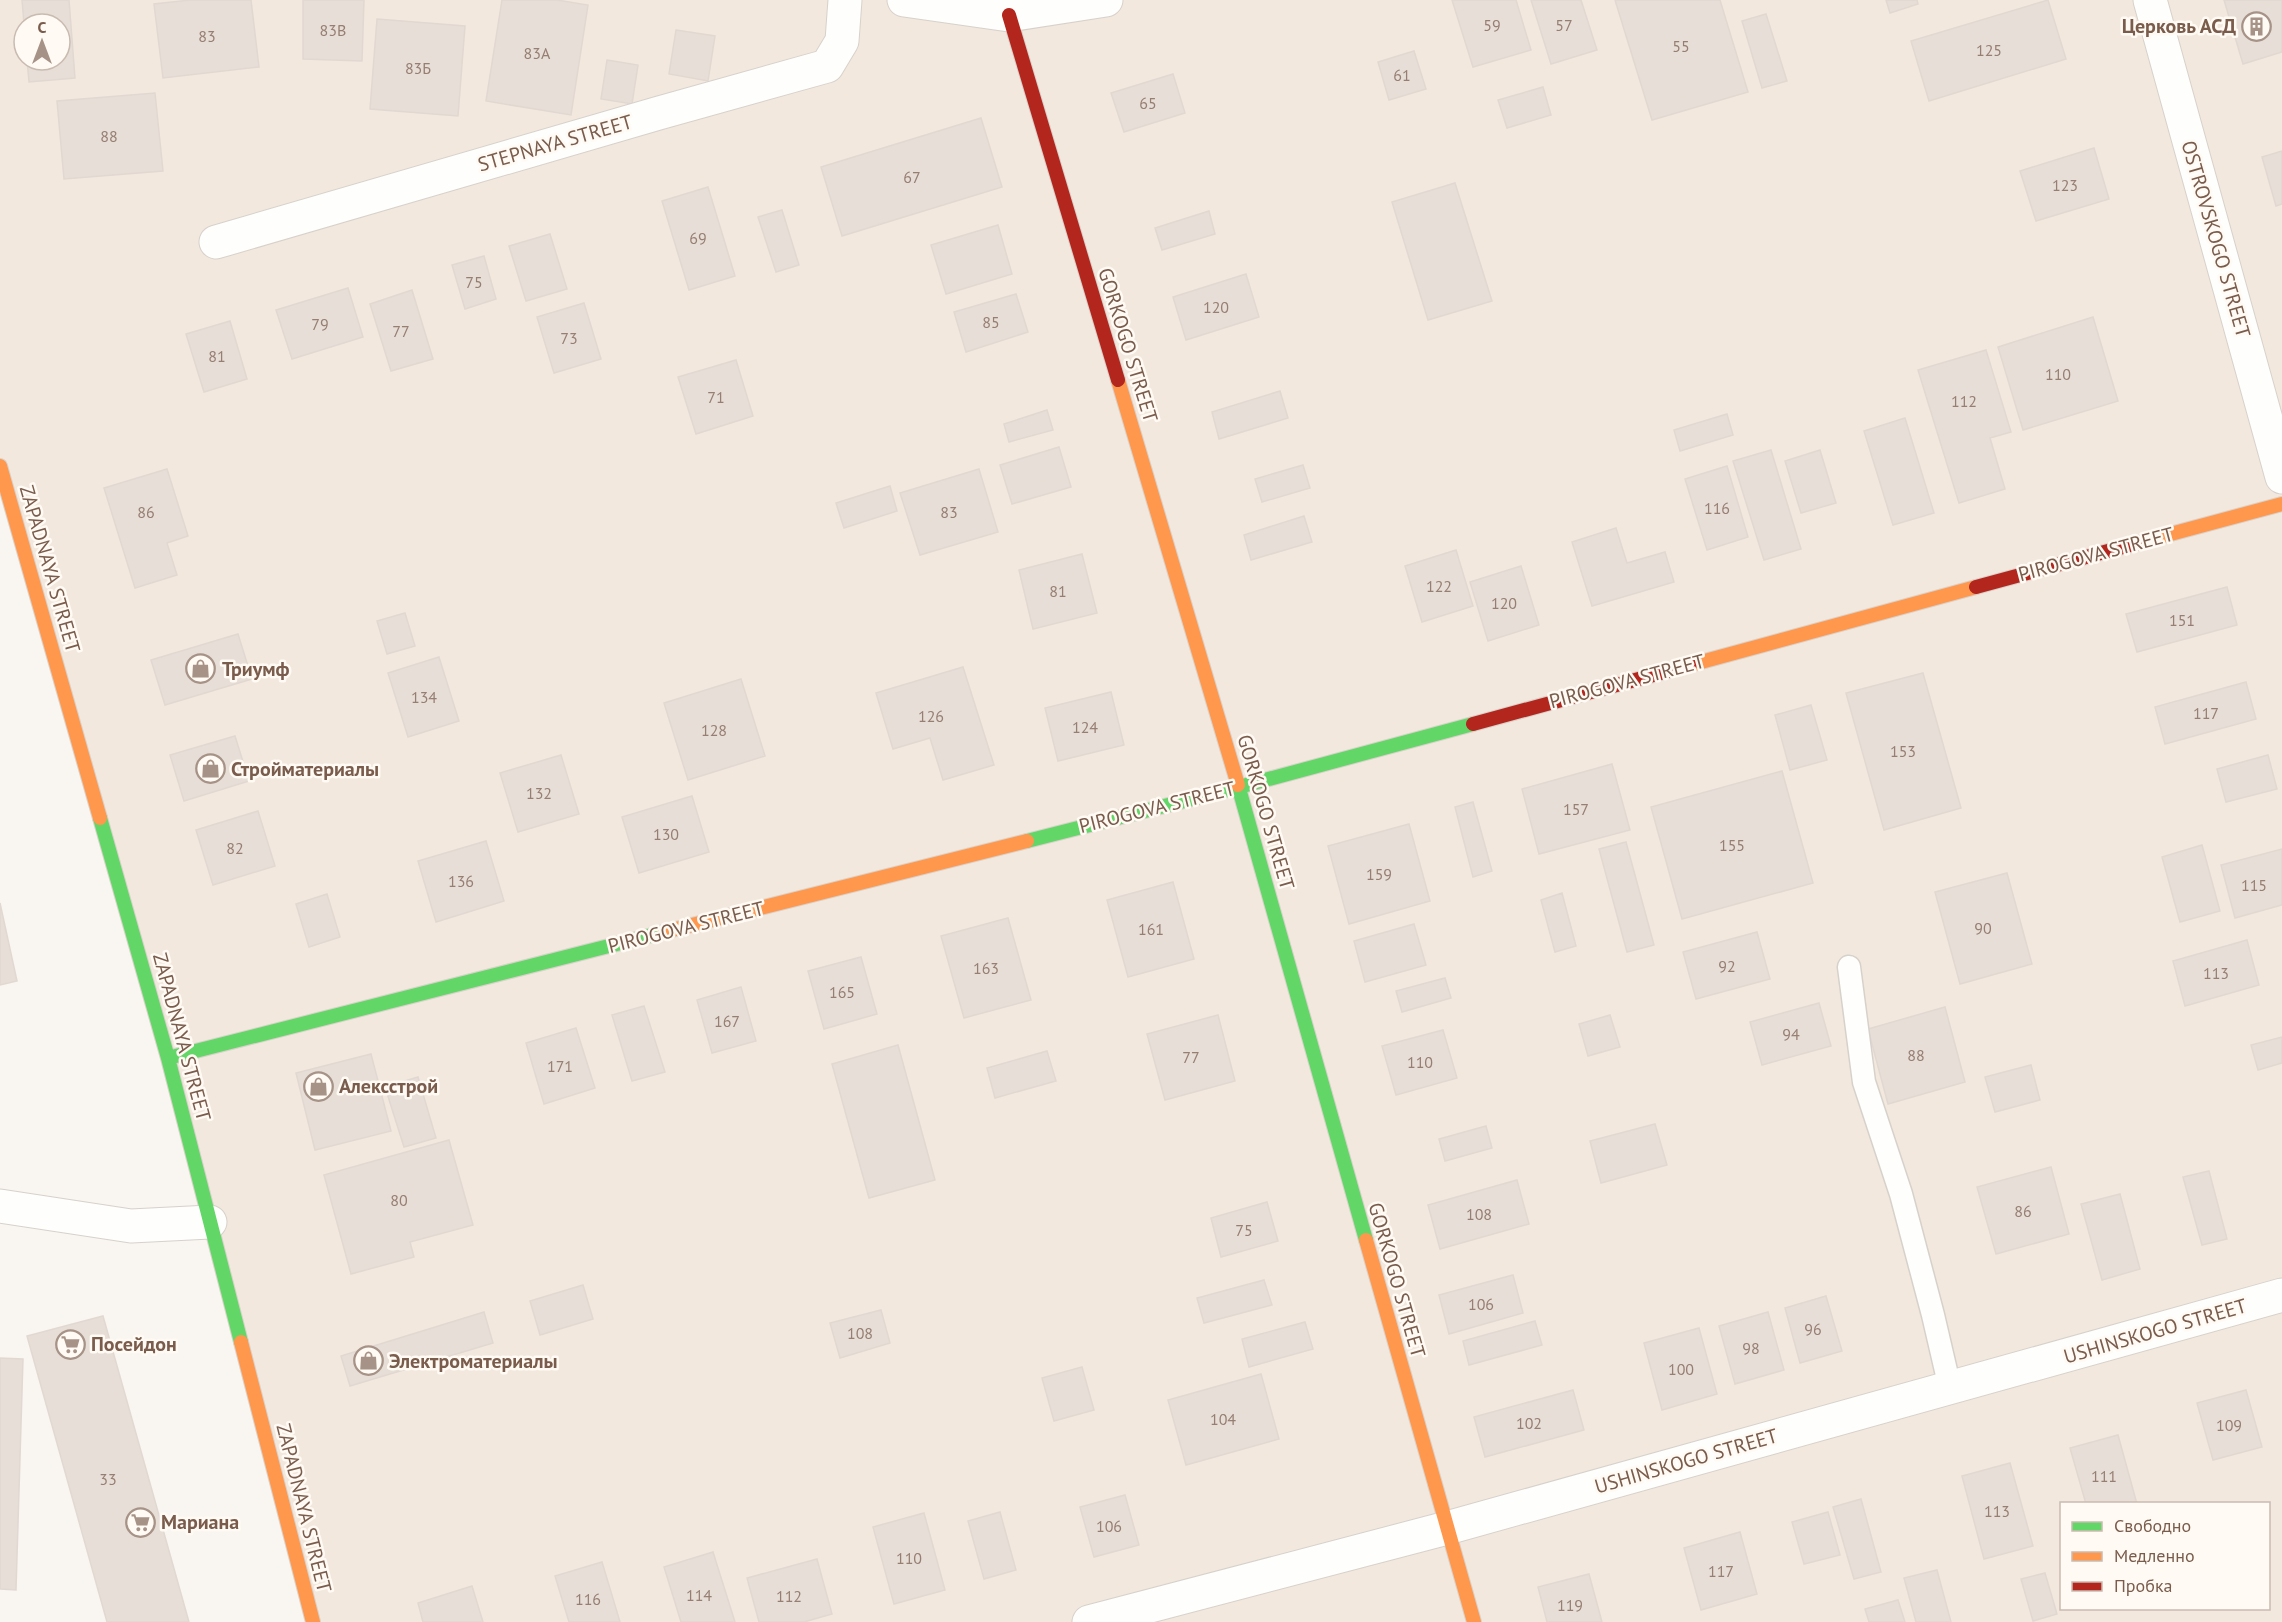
<svg xmlns="http://www.w3.org/2000/svg" width="2282" height="1622" font-family="'PT Sans',sans-serif">
<rect width="100%" height="100%" fill="#f9f5f0"/>
<!-- residential -->
<path fill="#f2e8de" fill-rule="evenodd" d="M0,0H2282V1622H313L0,466ZM24,24H60V60H24ZM2062,1504H2268V1608H2062Z"/>
<!-- building -->
<path fill="#e6ded7" stroke="#e2d8d2" stroke-width="1.5" d="M22,0H69L75,78L29,82L27,60H60V24H24Z
M190,0H251L259,67L163,78L154,4Z
M303,0H364L362,61L303,59Z
M502,0H557L588,5L571,115L486,101Z
M1452,0H1516L1531,50L1473,67Z
M1531,0H1581L1597,50L1551,64Z
M1615,0H1720L1748,92L1652,120Z
M1886,0H1917L1918,4L1890,13Z
M2048,0L2066,59L1929,101L1911,41Z
M2224,0H2282V52L2243,64Z
M1766,14L1787,81L1762,88L1742,21Z
M377,19L465,26L458,116L370,109Z
M676,30L715,36L708,81L669,74Z
M1414,51L1426,89L1389,100L1378,62Z
M607,60L638,65L632,104L601,99Z
M1173,74L1185,113L1124,132L1111,93Z
M1543,87L1551,115L1507,128L1498,100Z
M155,93L163,171L64,179L57,101Z
M981,118L1002,187L842,236L821,167Z
M2094,148L2109,199L2036,221L2020,171Z
M2282,151V204L2276,206L2262,157Z
M1455,183L1492,301L1428,320L1392,202Z
M708,187L735,276L689,290L662,201Z
M782,210L799,265L776,272L758,217Z
M1209,211L1215,234L1162,250L1155,228Z
M998,225L1012,274L946,294L931,245Z
M550,234L567,289L526,301L509,246Z
M484,256L496,299L465,309L452,265Z
M1246,274L1259,317L1186,340L1173,297Z
M348,288L363,337L292,359L276,310Z
M412,290L433,359L391,371L370,304Z
M1016,294L1028,332L966,352L954,312Z
M584,303L601,359L554,373L537,317Z
M2093,317L2118,401L2023,430L1998,347Z
M230,321L247,379L204,392L186,334Z
M1986,350L2011,432L1990,438L2005,489L1959,503L1918,370Z
M736,360L753,416L696,434L678,377Z
M1280,391L1288,418L1219,439L1212,412Z
M1047,410L1053,430L1009,442L1004,424Z
M1727,414L1733,435L1680,451L1674,430Z
M1905,418L1934,513L1893,525L1864,431Z
M1059,447L1071,487L1012,504L1000,465Z
M1771,450L1801,549L1764,560L1733,461Z
M1820,450L1836,503L1801,513L1785,461Z
M1303,465L1310,488L1262,502L1255,479Z
M1727,466L1748,537L1707,550L1685,479Z
M167,469L188,536L167,543L177,575L135,588L104,488Z
M979,469L998,532L920,555L900,493Z
M890,486L897,511L844,528L836,503Z
M1304,516L1312,542L1251,560L1244,535Z
M1616,528L1627,563L1665,552L1674,582L1592,606L1572,542Z
M1456,550L1473,606L1422,622L1405,566Z
M1082,554L1097,613L1033,629L1019,570Z
M1521,566L1539,625L1488,641L1470,582Z
M2227,587L2237,625L2137,652L2126,614Z
M405,613L415,646L387,654L377,621Z
M238,634L252,679L165,705L151,660Z
M439,657L459,721L408,737L388,673Z
M963,667L994,765L943,780L930,738L893,749L876,693Z
M1923,673L1961,808L1884,830L1846,693Z
M741,679L765,756L688,780L664,703Z
M2246,682L2256,719L2165,744L2155,707Z
M1111,692L1124,745L1058,761L1045,708Z
M1811,705L1827,760L1790,770L1775,715Z
M235,736L249,781L184,801L170,755Z
M561,755L579,814L518,832L500,773Z
M2268,755L2277,789L2226,802L2217,769Z
M1612,764L1630,830L1539,854L1522,789Z
M1782,771L1813,883L1682,919L1651,807Z
M692,796L709,852L639,873L622,817Z
M1473,802L1492,871L1473,877L1455,807Z
M258,811L275,866L213,885L196,830Z
M1409,824L1430,901L1349,924L1328,846Z
M486,841L504,901L436,922L418,861Z
M1626,842L1654,945L1627,952L1599,849Z
M2202,845L2220,911L2180,922L2162,857Z
M2282,849V905L2235,918L2221,865Z
M2007,873L2032,964L1960,984L1935,892Z
M1173,882L1194,959L1128,977L1107,900Z
M1562,893L1576,946L1555,952L1541,900Z
M327,894L340,937L309,947L296,904Z
M0,903L17,981L0,985Z
M1008,918L1031,1000L964,1018L941,936Z
M1414,924L1426,965L1365,982L1354,941Z
M1757,932L1770,979L1696,999L1683,952Z
M2247,940L2259,985L2185,1006L2173,961Z
M861,957L877,1014L824,1029L808,971Z
M1445,978L1451,998L1402,1012L1396,991Z
M741,987L756,1041L712,1053L697,1000Z
M1819,1003L1831,1046L1762,1065L1750,1022Z
M644,1006L665,1072L632,1081L612,1015Z
M1945,1007L1965,1082L1888,1104L1868,1029Z
M1218,1015L1235,1081L1165,1100L1147,1034Z
M1610,1015L1620,1047L1588,1056L1579,1024Z
M576,1028L595,1088L544,1104L526,1043Z
M1443,1030L1457,1078L1396,1095L1382,1046Z
M2282,1037V1063L2258,1070L2251,1045Z
M898,1045L935,1180L869,1198L832,1064Z
M1047,1051L1056,1081L995,1098L987,1068Z
M371,1054L391,1131L315,1150L296,1073Z
M2031,1065L2040,1100L1995,1112L1985,1077Z
M418,1077L436,1138L404,1147L385,1087Z
M1655,1124L1667,1165L1601,1183L1590,1141Z
M1486,1126L1492,1148L1445,1161L1439,1139Z
M449,1140L473,1225L410,1242L414,1257L351,1274L324,1175Z
M2051,1167L2069,1234L1996,1254L1977,1187Z
M2209,1171L2227,1239L2202,1245L2183,1177Z
M1517,1180L1529,1224L1440,1249L1428,1205Z
M2120,1194L2140,1269L2102,1280L2081,1204Z
M1267,1202L1278,1241L1221,1257L1211,1218Z
M1513,1275L1523,1313L1449,1334L1439,1295Z
M1264,1280L1272,1305L1204,1323L1197,1298Z
M583,1285L593,1319L540,1335L530,1301Z
M1826,1296L1842,1351L1800,1363L1785,1308Z
M881,1310L890,1343L840,1358L830,1323Z
M484,1312L493,1343L350,1386L341,1356Z
M1768,1312L1784,1370L1735,1384L1719,1326Z
M103,1316L189,1622H107L27,1336Z
M1535,1321L1542,1345L1469,1365L1463,1341Z
M1305,1322L1313,1349L1249,1367L1242,1339Z
M1699,1328L1717,1394L1662,1410L1644,1343Z
M0,1358L23,1359L16,1590L0,1589Z
M1082,1367L1094,1410L1054,1421L1042,1378Z
M1261,1374L1279,1439L1186,1465L1168,1400Z
M1573,1390L1584,1430L1485,1457L1474,1417Z
M2246,1390L2262,1447L2213,1460L2197,1403Z
M2118,1435L2137,1504H2086L2070,1448Z
M2010,1463L2033,1546L1984,1559L1962,1476Z
M1125,1495L1139,1545L1094,1557L1080,1507Z
M1861,1499L1881,1572L1854,1579L1833,1507Z
M1000,1512L1016,1570L984,1579L968,1521Z
M1828,1512L1840,1555L1804,1564L1792,1522Z
M924,1513L945,1590L894,1604L873,1527Z
M1740,1532L1757,1594L1701,1610L1684,1548Z
M713,1552L735,1622H681L664,1567Z
M817,1559L832,1614L804,1622H759L747,1578Z
M602,1562L620,1622H569L555,1576Z
M1937,1570L1951,1622H1916L1904,1578Z
M2045,1573L2057,1614L2033,1621L2021,1579Z
M1589,1574L1602,1622H1547L1538,1587Z
M472,1586L483,1622H423L418,1603Z
M1898,1600L1905,1622H1869L1865,1609Z"/>
<g fill="none" stroke-linecap="round" stroke-linejoin="round">
<defs>
<path id="lane" d="M1849,967L1864,1082L1901,1194L1933,1315L1950,1388"/>
<path id="street" d="M904,0L1009,15L1106,0
M2150,0L2282,477
M216,242L659,113L827,66L842,41L845,0
M0,1206L131,1226L210,1222
M1089,1622L1447,1528L2282,1295"/>
<path id="fast" d="M1238,785L1366,1240
M100,818L168,1058L241,1342
M1027,841L1239,787L1473,724
M168,1058L664,932"/>
<path id="slow" d="M1118,380L1238,785
M0,466L100,818
M2152,539L2282,504
M1690,665L1976,587
M664,932L1027,841
M1366,1240L1474,1622
M241,1342L313,1622"/>
<path id="jam" d="M1009,15L1118,380
M1976,587L2152,539
M1473,724L1690,665"/>
</defs>
<!-- lane casing -->
<use href="#lane" stroke="#d7d1cb" stroke-width="25"/>
<!-- street casing -->
<use href="#street" stroke="#d7d1cb" stroke-width="35"/>
<!-- fast casing -->
<use href="#fast" stroke="#d9d2cb" stroke-width="16"/>
<!-- slow casing -->
<use href="#slow" stroke="#d9d2cb" stroke-width="16"/>
<!-- jam casing -->
<use href="#jam" stroke="#d9d2cb" stroke-width="16"/>
<!-- lane -->
<use href="#lane" stroke="#fefefd" stroke-width="22"/>
<!-- street -->
<use href="#street" stroke="#fefefd" stroke-width="33"/>
<!-- fast -->
<use href="#fast" stroke="#63d668" stroke-width="14"/>
<!-- slow -->
<use href="#slow" stroke="#ff974d" stroke-width="14"/>
<!-- jam -->
<use href="#jam" stroke="#b3261e" stroke-width="14"/>
</g>
<!-- icons -->
<defs>
<symbol id="building-ring" viewBox="-11 -11 22 22"><circle r="9.5" fill="#fffaf3" stroke="#a69286" stroke-width="1.5"/><path d="M-4-6H4V6H1V3H-1V6H-4ZM-2.5-4.3h1.7v1.8h-1.7ZM.8-4.3h1.7v1.8H.8ZM-2.5-1h1.7V.8h-1.7ZM.8-1h1.7V.8H.8Z" fill="#a69286"/></symbol>
<symbol id="shop-ring" viewBox="-11 -11 22 22"><circle r="9.5" fill="#fffaf3" stroke="#a69286" stroke-width="1.5"/><path d="M-5-2.5h2.3a2.7 3.5 0 0 1 5.4 0H5L5.5 6h-11ZM-1.5-2.5h3a1.5 2.3 0 0 0-3 0Z" fill="#a69286"/></symbol>
<symbol id="supermarket-ring" viewBox="-11 -11 22 22"><circle r="9.5" fill="#fffaf3" stroke="#a69286" stroke-width="1.5"/><path d="M-6-5.5h2.5l.6 2H6L4.5 2H-2.5L-4.4-4H-6ZM-1.5 3.2a1.3 1.3 0 1 0 .1 0ZM3 3.2a1.3 1.3 0 1 0 .1 0Z" fill="#a69286"/></symbol>
</defs>
<g fill-rule="evenodd">
<use href="#building-ring" x="2240" y="10" width="33" height="33"/>
<use href="#shop-ring" x="184" y="652" width="33" height="33"/>
<use href="#shop-ring" x="194" y="752" width="33" height="33"/>
<use href="#shop-ring" x="302" y="1070" width="33" height="33"/>
<use href="#supermarket-ring" x="54" y="1328" width="33" height="33"/>
<use href="#shop-ring" x="352" y="1344" width="33" height="33"/>
<use href="#supermarket-ring" x="124" y="1506" width="33" height="33"/>
</g>
<g text-anchor="middle" dominant-baseline="central" stroke-width="5" stroke-linejoin="round" paint-order="stroke">
<!-- number labels -->
<g font-size="16" fill="#977e72">
<text x="1492" y="25">59</text>
<text x="1564" y="25">57</text>
<text x="333" y="30">83В</text>
<text x="207" y="36">83</text>
<text x="1681" y="46">55</text>
<text x="1989" y="50">125</text>
<text x="537" y="53">83А</text>
<text x="418" y="68">83Б</text>
<text x="1402" y="75">61</text>
<text x="1148" y="103">65</text>
<text x="109" y="136">88</text>
<text x="912" y="177">67</text>
<text x="2065" y="185">123</text>
<text x="698" y="238">69</text>
<text x="474" y="282">75</text>
<text x="1216" y="307">120</text>
<text x="991" y="322">85</text>
<text x="320" y="324">79</text>
<text x="401" y="331">77</text>
<text x="569" y="338">73</text>
<text x="217" y="356">81</text>
<text x="2058" y="374">110</text>
<text x="716" y="397">71</text>
<text x="1964" y="401">112</text>
<text x="1717" y="508">116</text>
<text x="146" y="512">86</text>
<text x="949" y="512">83</text>
<text x="1439" y="586">122</text>
<text x="1058" y="591">81</text>
<text x="1504" y="603">120</text>
<text x="2182" y="620">151</text>
<text x="424" y="697">134</text>
<text x="2206" y="713">117</text>
<text x="931" y="716">126</text>
<text x="1085" y="727">124</text>
<text x="714" y="730">128</text>
<text x="1903" y="751">153</text>
<text x="539" y="793">132</text>
<text x="1576" y="809">157</text>
<text x="666" y="834">130</text>
<text x="1732" y="845">155</text>
<text x="235" y="848">82</text>
<text x="1379" y="874">159</text>
<text x="461" y="881">136</text>
<text x="2254" y="885">115</text>
<text x="1983" y="928">90</text>
<text x="1151" y="929">161</text>
<text x="1727" y="966">92</text>
<text x="986" y="968">163</text>
<text x="2216" y="973">113</text>
<text x="842" y="992">165</text>
<text x="727" y="1021">167</text>
<text x="1791" y="1034">94</text>
<text x="1916" y="1055">88</text>
<text x="1191" y="1057">77</text>
<text x="1420" y="1062">110</text>
<text x="560" y="1066">171</text>
<text x="399" y="1200">80</text>
<text x="2023" y="1211">86</text>
<text x="1479" y="1214">108</text>
<text x="1244" y="1230">75</text>
<text x="1481" y="1304">106</text>
<text x="1813" y="1329">96</text>
<text x="860" y="1333">108</text>
<text x="1751" y="1348">98</text>
<text x="1681" y="1369">100</text>
<text x="1223" y="1419">104</text>
<text x="1529" y="1423">102</text>
<text x="2229" y="1425">109</text>
<text x="2104" y="1476">111</text>
<text x="108" y="1479">33</text>
<text x="1997" y="1511">113</text>
<text x="1109" y="1526">106</text>
<text x="909" y="1558">110</text>
<text x="1721" y="1571">117</text>
<text x="699" y="1595">114</text>
<text x="789" y="1596">112</text>
<text x="588" y="1599">116</text>
<text x="1570" y="1605">119</text>
</g>
<!-- poi labels -->
<g font-size="20" font-weight="bold" fill="#7a5c4d" stroke="#fffaf3" text-anchor="start">
<text x="2236" y="26" text-anchor="end">Церковь АСД</text>
<text x="222" y="669">Триумф</text>
<text x="231" y="769">Стройматериалы</text>
<text x="339" y="1086">Алексстрой</text>
<text x="91" y="1344">Посейдон</text>
<text x="389" y="1361">Электроматериалы</text>
<text x="161" y="1522">Мариана</text>
</g>
<!-- street labels -->
<g font-size="20" fill="#7a5c4d" stroke="#fffaf3">
<text transform="translate(555 143) rotate(-16)">STEPNAYA STREET</text>
<text transform="translate(2216 239) rotate(74)">OSTROVSKOGO STREET</text>
<text transform="translate(1128 345) rotate(73)">GORKOGO STREET</text>
<text transform="translate(2096 554) rotate(-15)">PIROGOVA STREET</text>
<text transform="translate(50 569) rotate(74)">ZAPADNAYA STREET</text>
<text transform="translate(1627 681) rotate(-15)">PIROGOVA STREET</text>
<text transform="translate(1157 807) rotate(-14)">PIROGOVA STREET</text>
<text transform="translate(1266 812) rotate(74)">GORKOGO STREET</text>
<text transform="translate(686 927) rotate(-14)">PIROGOVA STREET</text>
<text transform="translate(182 1037) rotate(75)">ZAPADNAYA STREET</text>
<text transform="translate(1397 1280) rotate(74)">GORKOGO STREET</text>
<text transform="translate(2155 1331) rotate(-16)">USHINSKOGO STREET</text>
<text transform="translate(1686 1461) rotate(-16)">USHINSKOGO STREET</text>
<text transform="translate(304 1508) rotate(76)">ZAPADNAYA STREET</text>
</g>
</g>
<!-- legend -->
<rect x="2060" y="1502" width="210" height="108" fill="#fffaf3" stroke="#cabbb1" stroke-width="1.5"/>
<rect x="2072" y="1522" width="30" height="9" fill="#63d668" stroke="#cabbb1" stroke-width="1.5"/>
<text x="2114" y="1532" font-size="18" fill="#7a5c4d">Свободно</text>
<rect x="2072" y="1552" width="30" height="9" fill="#ff974d" stroke="#cabbb1" stroke-width="1.5"/>
<text x="2114" y="1562" font-size="18" fill="#7a5c4d">Медленно</text>
<rect x="2072" y="1582" width="30" height="9" fill="#b3261e" stroke="#cabbb1" stroke-width="1.5"/>
<text x="2114" y="1592" font-size="18" fill="#7a5c4d">Пробка</text>
<!-- north arrow -->
<g transform="translate(42 42)"><circle r="28" fill="#fffaf3" stroke="#cabbb1" stroke-width="1.5"/>
<path d="M0-4.5L10 22L0 15L-10 22Z" fill="#a69286"/>
<text y="-9" font-size="16" font-weight="bold" text-anchor="middle" fill="#7a5c4d">С</text>
</g>
</svg>
